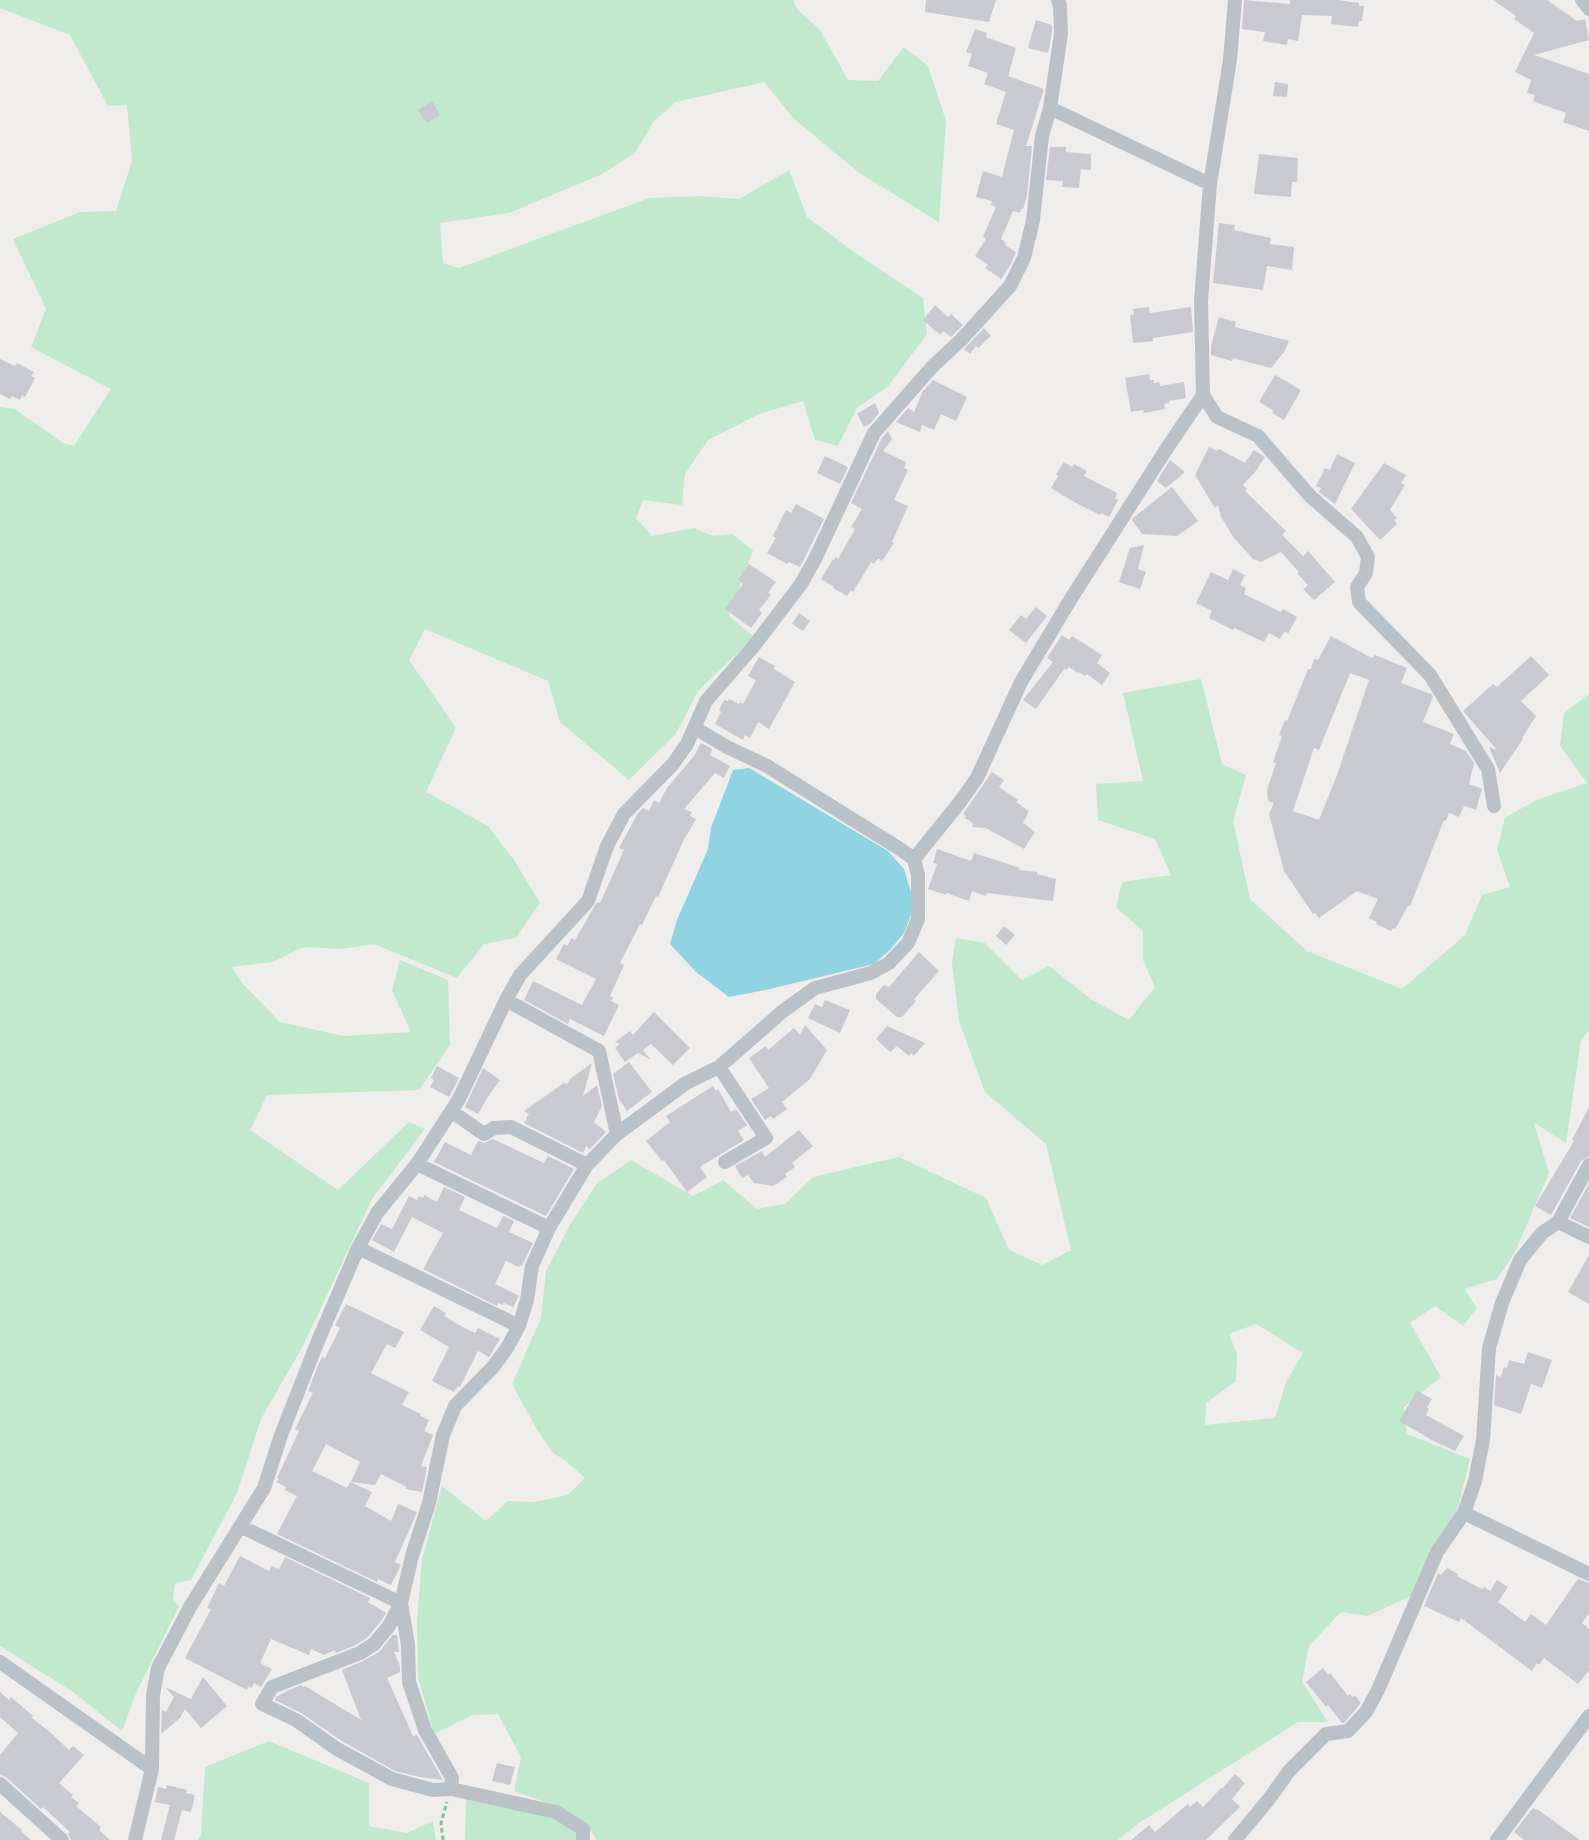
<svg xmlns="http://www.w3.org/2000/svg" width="1589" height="1840" font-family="Raleway,sans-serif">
<rect width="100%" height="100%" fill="#f0eded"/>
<!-- green -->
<path fill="#c0e9ce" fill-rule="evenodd" d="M0,0H793L798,10L820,30L848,80L878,81L904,47L928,66L946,121L939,222L858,172L793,118L764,82L676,102L654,121L635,153L600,175L509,213L440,223L443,263L459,268L649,198L701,196L739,199L789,170L807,217L854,252L923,298L927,334L888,386L857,408L838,446L815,440L803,401L759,414L708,440L685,474L682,505L643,500L636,518L652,536L694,528L713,536L732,534L753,550L729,616L754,637L699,690L675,735L629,780L560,722L548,681L425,629L409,660L456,728L426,792L488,826L514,860L540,903L516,938L484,944L457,978L374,944L341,949L303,947L273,962L231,967L243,984L280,1022L343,1036L411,1032L392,990L400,960L448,980L450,1045L419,1090L267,1095L250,1130L338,1190L409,1122L425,1129L372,1199L304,1344L261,1419L237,1493L191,1580L175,1583L173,1600L179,1606L136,1693L122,1731L73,1692L0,1646V407L15,409L63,443L74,446L111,389L31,347L46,309L13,239L80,212L116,211L132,161L127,105L108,106L70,35L0,8Z
M1201,679L1222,764L1246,775L1233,821L1250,899L1307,951L1402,989L1465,935L1482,895L1510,887L1497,850L1505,818L1536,800L1587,783L1560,746L1564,713L1589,694V1030L1581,1040L1566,1143L1534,1123L1549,1173L1515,1252L1497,1279L1464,1289L1477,1308L1463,1326L1435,1306L1410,1323L1441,1377L1404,1407L1407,1434L1470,1459L1456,1515L1411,1596L1367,1616L1341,1612L1309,1646L1302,1682L1328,1722H1298L1139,1823L1118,1840H597L589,1829L567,1810L514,1791L521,1757L498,1714L472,1715L434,1734L418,1677L417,1621L422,1560L442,1486L486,1521L508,1501L535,1502L568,1495L585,1478L566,1461L553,1453L536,1428L512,1384L541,1318L546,1271L571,1223L597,1183L631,1160L693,1196L723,1180L757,1209L785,1204L813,1177L899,1157L986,1198L1009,1250L1042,1265L1071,1250L1046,1144L985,1092L959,1021L952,963L956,938L985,943L1022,980L1049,966L1092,1000L1129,1020L1155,987L1143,960V931L1116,907L1122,882L1171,875L1155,839L1098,820L1096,784L1143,781L1123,693ZM1256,1324L1303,1353L1286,1382L1275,1418L1205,1425L1206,1403L1236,1381L1237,1354L1229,1334Z
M269,1741L369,1783V1826L407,1833L433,1821L436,1840H198L201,1835L205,1767Z
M466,1796L551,1814L579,1830V1840H465Z"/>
<!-- water -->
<path fill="#91d4e1" d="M749,768L888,851L904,869L911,892L912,912L904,933L890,950L874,964L770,989L729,997L696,972L670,944L677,920L708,849L711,828L733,770Z"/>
<!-- building -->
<path fill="#c8cacf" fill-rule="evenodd" d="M926,0H996L989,22L925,12Z
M1244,0L1290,4V0H1338L1359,3V6H1364L1362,21H1359L1358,27L1331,24L1332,16L1302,15L1298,41L1288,39L1287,45L1263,41L1265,32L1242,29Z
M1493,0H1547L1577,21L1585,19L1589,40L1534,55L1589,74V131L1563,122L1566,113L1533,101L1535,95L1527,93L1531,80L1515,72L1534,33L1514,19L1516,16Z
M1036,20L1052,25V33L1048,53L1028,48Z
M975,29L987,33L986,37L1016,48L1008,76L1044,89L1026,146H1032L1027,196L1023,209H1021L1020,213L1013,211L1001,239L1006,243L1005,245L1016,252L1011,264L1001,279L985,268L988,265L975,256L986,239L983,237L996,207L991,205L992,201L976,197L983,171L1002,177L1014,130L996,124L1006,92L984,84L988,73L968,66L972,54L966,52Z
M1275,82L1288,84L1287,97L1273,96Z
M432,101L440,115L427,123L418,110Z
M1050,147H1066V152L1091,154V170L1081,169L1079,188L1062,187L1063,181L1046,180Z
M1259,154L1298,158L1297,182H1292L1291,197L1254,194Z
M1219,223L1235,225L1234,230L1271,238L1270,244L1294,247L1292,270L1267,266L1263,290L1213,283Z
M935,305L948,317L951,314L963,325L951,337L943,331L940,335L923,320Z
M1149,307L1150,313L1191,307L1193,332L1153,338V341L1133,343L1130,315L1134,314L1133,309Z
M1219,317L1236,322L1235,327L1289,341L1284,352L1271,368L1233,358L1232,361L1211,355V346Z
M984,328L991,336L978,348L976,346L970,354L964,349Z
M0,359L15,366L17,363L34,372L31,376L35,378L25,397L22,395L20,400L12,396L10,399L0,394Z
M1149,374L1150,380H1154V383L1159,382L1160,386L1184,382L1186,398L1169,401V403L1164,404L1165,409L1144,413L1143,410L1131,412L1125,378Z
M1275,375L1301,390L1284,420L1272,413L1273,410L1259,402Z
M933,380L967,397L956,421L941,414L934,430L922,425L920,432L896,422L908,408L914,412L923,391Z
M875,403L879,413L871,423L864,427L857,414Z
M888,431L892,439L883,451L906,462L904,468L908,470L894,500L908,506L892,542L894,543L882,561L878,558L874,564L871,562L853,592L851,590L847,596L833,588L834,587L821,579L833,559L834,560L836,557L838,559L855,529L851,527L862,509L851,503L882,438Z
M1209,447L1217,451L1219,449L1245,463L1254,450L1265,457L1255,472L1243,485L1247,489L1245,491L1286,531L1282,535L1303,556L1308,551L1335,582L1314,600L1303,589L1308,585L1297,573L1299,572L1281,552L1261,562L1253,559L1234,538L1221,517L1218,505L1215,508L1195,475Z
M1337,454L1355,463L1335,504L1319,492L1321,488L1316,486L1325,468L1330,470Z
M825,456L848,467L840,484L817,473Z
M1170,460L1185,472L1166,488L1157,481Z
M1064,462L1072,467L1074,464L1087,471L1084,476L1117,493L1115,498L1118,500L1109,517L1101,513L1100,515L1074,502L1051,488L1058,476L1056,474Z
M1384,463L1406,475L1401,483L1405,485L1390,510L1397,518L1394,520L1397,524L1380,540L1351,509Z
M1172,487L1198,521L1177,536L1142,534L1132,520L1133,518Z
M796,504L824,519L800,567L789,562L787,564L767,553L776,538L773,536L786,510L791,513Z
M1144,545L1138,569L1146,572L1140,589L1119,582L1130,548Z
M749,564L776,582L768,593L771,595L759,610L762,613L751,628L725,609L743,584L738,579Z
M1233,569L1245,575L1240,585L1246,588L1244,594L1281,612L1283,609L1297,617L1288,634L1285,631L1280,639L1269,633L1264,642L1234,628L1233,630L1209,618L1212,611L1196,603L1211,572L1228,580Z
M1036,607L1047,616L1026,643L1009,630L1021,615L1026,619Z
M799,613L810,621L803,631L792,624Z
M1062,635L1069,640L1072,636L1102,655L1097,663L1110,673L1102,685L1087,674L1085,676L1079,672L1078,673L1069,667L1067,670L1064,669L1036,709L1023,700L1053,662L1047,658Z
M1331,636L1372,658L1375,655L1407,668L1401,683L1431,694L1433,696L1423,722L1454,734L1450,744L1466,751L1474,763L1469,784L1482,789L1476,810L1464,806L1459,817L1449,813L1446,821L1444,820L1410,906H1408L1395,929L1393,928L1391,931L1376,924L1377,922L1369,918L1378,899L1357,891L1319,918L1315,913L1313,914L1284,871L1269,814L1274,803L1268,801L1267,790L1276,763L1273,762L1282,736L1279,735L1285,720L1287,721L1308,669H1311L1314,659L1318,660ZM1350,673L1369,680L1337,775L1319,820L1293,811L1314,748L1319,750Z
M1531,656L1549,675L1521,701L1536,716L1522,738L1523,739L1500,773L1489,747L1497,750L1463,711L1493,684L1497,687Z
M759,657L775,666L774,669L795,682L769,729L758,722L750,738L745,735L743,740L715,724L721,712L719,710L724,700L728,701L729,699L739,704L740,702L743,704L756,680L748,676Z
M701,743L712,749L710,755L730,766L724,778L715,773L684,809L692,812L690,816L696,819L687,835H686L658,897L656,896L642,925L640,924L620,963L624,965L610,996L613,998L611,1001L619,1005L604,1036L570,1019L568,1024L524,1000L533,981L582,1005L596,979L556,959L564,944L567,946L572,938L575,940L597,902L600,903L624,850L619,848L638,813L643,808L649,811L654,800L659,803L667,788L694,756Z
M992,772L1004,780L999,787L1018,800L1016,802L1029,811L1023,823L1035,832L1024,849L986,828L972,827L973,823L965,818L966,816L963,814Z
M937,849L971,861L974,853L1020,868L1019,870L1037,872V874L1056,879L1053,901L987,893L986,896L972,891L969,901L946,893V895L928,889L937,864L933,863Z
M1004,926L1015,935L1006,945L996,936Z
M919,952L939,971L914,999L916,1001L902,1017H897L876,999V994L884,985L889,987Z
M825,1000L850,1010L840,1033L808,1018L815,1004L822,1007Z
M654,1012L690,1048L673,1065L651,1044L643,1050L651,1060L638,1053L625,1062L615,1048L620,1044L615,1042L630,1031L633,1035Z
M805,1025L827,1050L810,1079L782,1102L787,1109L773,1119L771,1116L765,1120L751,1099L769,1088L749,1058L766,1046L768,1050L794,1028L800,1035Z
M887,1026L925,1043L914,1056L911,1053L909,1056L897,1046L890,1052L876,1039Z
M629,1062L652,1092L627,1111L619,1099L613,1074Z
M592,1063L583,1096L597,1085L602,1106L594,1122L606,1132L590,1149L586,1146L583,1153L524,1123L529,1114L524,1111L564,1083L567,1084L570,1079Z
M437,1066L459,1078L449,1097L430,1087L434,1080L431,1078Z
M483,1068L500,1080L487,1098L478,1114L465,1107Z
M713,1086L716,1091L718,1089L731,1112L736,1109L747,1125L738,1131L744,1140L700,1167L707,1177L687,1192L664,1160L662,1161L646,1141L670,1122L666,1116Z
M1589,1107V1156L1581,1161L1551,1215L1535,1206L1574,1141L1572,1140Z
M799,1130L813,1146L792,1163L795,1167L785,1174L787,1177L773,1186L754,1183L748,1175L742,1178L735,1166L762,1151L765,1157Z
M493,1139L544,1163L548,1156L574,1169L546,1216L434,1162L445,1142L471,1155L478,1141L484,1143Z
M1589,1184V1227L1570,1218Z
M444,1187L465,1197L459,1210L497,1228L503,1216L514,1221L509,1232L533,1243L522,1266L520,1265L519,1267L506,1261L495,1284L519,1296L513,1307L504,1303L503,1305L498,1303L497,1306L423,1269L443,1233L412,1217L394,1252L372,1240L381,1224L392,1229L409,1196L417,1200L419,1196L423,1198L424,1195L437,1202Z
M1589,1255V1304L1568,1292Z
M346,1304L404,1332L395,1348L387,1344L371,1373L409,1392L402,1405L421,1414L420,1416L429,1420L424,1431L433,1435L421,1466L427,1467L422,1492L405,1489L407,1487L381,1474L375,1485L351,1482L360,1462L326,1444L312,1471L347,1488L350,1482L372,1492L365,1506L391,1521L398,1504L417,1512L395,1562L401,1565L391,1585L378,1579L377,1582L277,1534L297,1496L285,1490L286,1487L276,1482L279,1479L277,1478L299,1431L295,1429L313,1393L308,1391L318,1365L322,1357L325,1358L340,1328L335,1325Z
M434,1306L446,1313L444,1316L459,1325L475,1333L478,1328L500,1339L489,1357L478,1351L460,1387L458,1386L454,1392L432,1381L449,1347L420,1330Z
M1528,1352L1552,1360L1542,1388L1531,1384L1521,1414L1494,1405L1496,1375L1501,1377L1504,1367L1507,1368L1509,1360L1524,1364Z
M1417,1391L1432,1399L1427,1407L1429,1409L1426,1415L1464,1436L1455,1451L1441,1444V1445L1399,1421Z
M240,1556L269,1571L272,1566L279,1569L285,1557L370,1598L368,1602L386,1613L381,1621L368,1637L356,1645L336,1653L335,1650L324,1655L311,1649L309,1655L271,1639L260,1663L272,1669L261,1687L254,1683L251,1688L249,1686L247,1690L185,1658L211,1609L207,1608L219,1583L224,1586Z
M1447,1568L1458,1574L1457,1576L1482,1589L1484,1587L1490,1591L1497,1580L1508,1587L1498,1602L1525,1622L1531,1614L1546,1625L1578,1579L1589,1583V1613L1582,1623L1589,1629V1670L1578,1684L1544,1658L1539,1665L1537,1663L1532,1671L1461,1618L1459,1622L1424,1606L1438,1573L1441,1575Z
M393,1635H397L399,1652H394L400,1666V1672L387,1678L413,1736L417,1735L443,1780L420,1777L395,1771L342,1741L301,1713L275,1700L276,1697L287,1691L301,1685L304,1687L305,1686L361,1720L342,1670L363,1661L379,1652Z
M1323,1668L1328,1675L1330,1673L1348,1696L1350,1694L1353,1697L1355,1695L1361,1703L1344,1723H1342L1328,1705L1326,1707L1306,1682Z
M203,1677L227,1706L201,1728L185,1709L180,1718L161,1734L162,1710L166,1712L174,1697L165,1687L191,1699Z
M0,1692L9,1700L11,1697L33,1716L32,1718L50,1732L69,1750L73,1746L84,1755L59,1783L73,1795L71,1797L79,1803L76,1806L101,1827L99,1830L110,1840H71L68,1834L70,1832L43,1807L41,1809L6,1777L0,1774V1755L18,1733L0,1717Z
M497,1763L515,1767L510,1785L492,1781Z
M1235,1774L1245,1783L1232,1799L1240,1807L1206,1840H1131L1149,1825L1155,1832L1188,1804L1190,1807L1197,1801L1203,1807L1221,1788L1222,1789Z
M167,1785L187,1790L186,1793L195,1795L191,1812L182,1810L174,1840H161L170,1805L155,1802L158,1787L166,1789Z
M1533,1808L1536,1810L1537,1809L1580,1840H1524L1514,1832Z
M0,1812L22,1830L21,1831L31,1840H0Z"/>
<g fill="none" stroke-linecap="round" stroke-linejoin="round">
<!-- path -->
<path stroke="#7cc39d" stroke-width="3" stroke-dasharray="4.5 3" stroke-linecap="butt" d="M443,1840L441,1823L447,1802"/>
<!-- minor -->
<path stroke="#bac2c8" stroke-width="14" d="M1235,0L1230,60L1210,184L1201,301L1203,395L1217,417L1258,436L1310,496L1357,537L1368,557L1366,573L1357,587L1359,602L1430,675L1488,769L1494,806
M1582,0L1589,9
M1050,108L1210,184
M914,859L960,802L977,778L1021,682L1072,597L1167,448L1203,395
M506,1000L599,1051L617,1134
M719,1067L766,1138L725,1162
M451,1111L484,1134L494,1128L511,1127L587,1165
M417,1164L549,1228
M1558,1222L1589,1237
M358,1248L519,1326
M1464,1513L1589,1574
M240,1526L401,1603L408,1645L409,1682L425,1730L452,1778L451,1789
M0,1662L152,1769
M0,1784L62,1840
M135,1840L152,1769L153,1695L158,1668L190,1607L264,1488L281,1435L318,1341L358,1248L377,1213L417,1164L459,1099L506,1000L520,975L588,901L607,846L624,814L673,764L687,744L706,701L753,647L801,584L815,559L874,433L932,367L962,339L1010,286L1024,258L1033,220L1042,136L1050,108L1061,34L1060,6L1058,0
M583,1840V1829L556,1812L451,1789L433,1790L392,1779L337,1749L296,1720L262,1704L272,1687L360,1653L374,1644L389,1626L401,1603L412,1556L429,1503L443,1435L455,1406L493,1367L507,1348L519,1326L527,1300L532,1266L549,1228L587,1165L617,1134L686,1083L719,1067L783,1011L815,988L871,973L889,963L908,943L918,919V875L914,859L900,849L767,766L727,747L695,728
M1235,1840L1269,1799L1289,1771L1326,1734L1348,1731L1366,1712L1378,1690L1437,1552L1464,1513L1475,1481L1483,1440L1489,1348L1502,1303L1520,1260L1542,1233L1558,1222L1589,1165
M1497,1840L1589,1716"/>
</g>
</svg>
